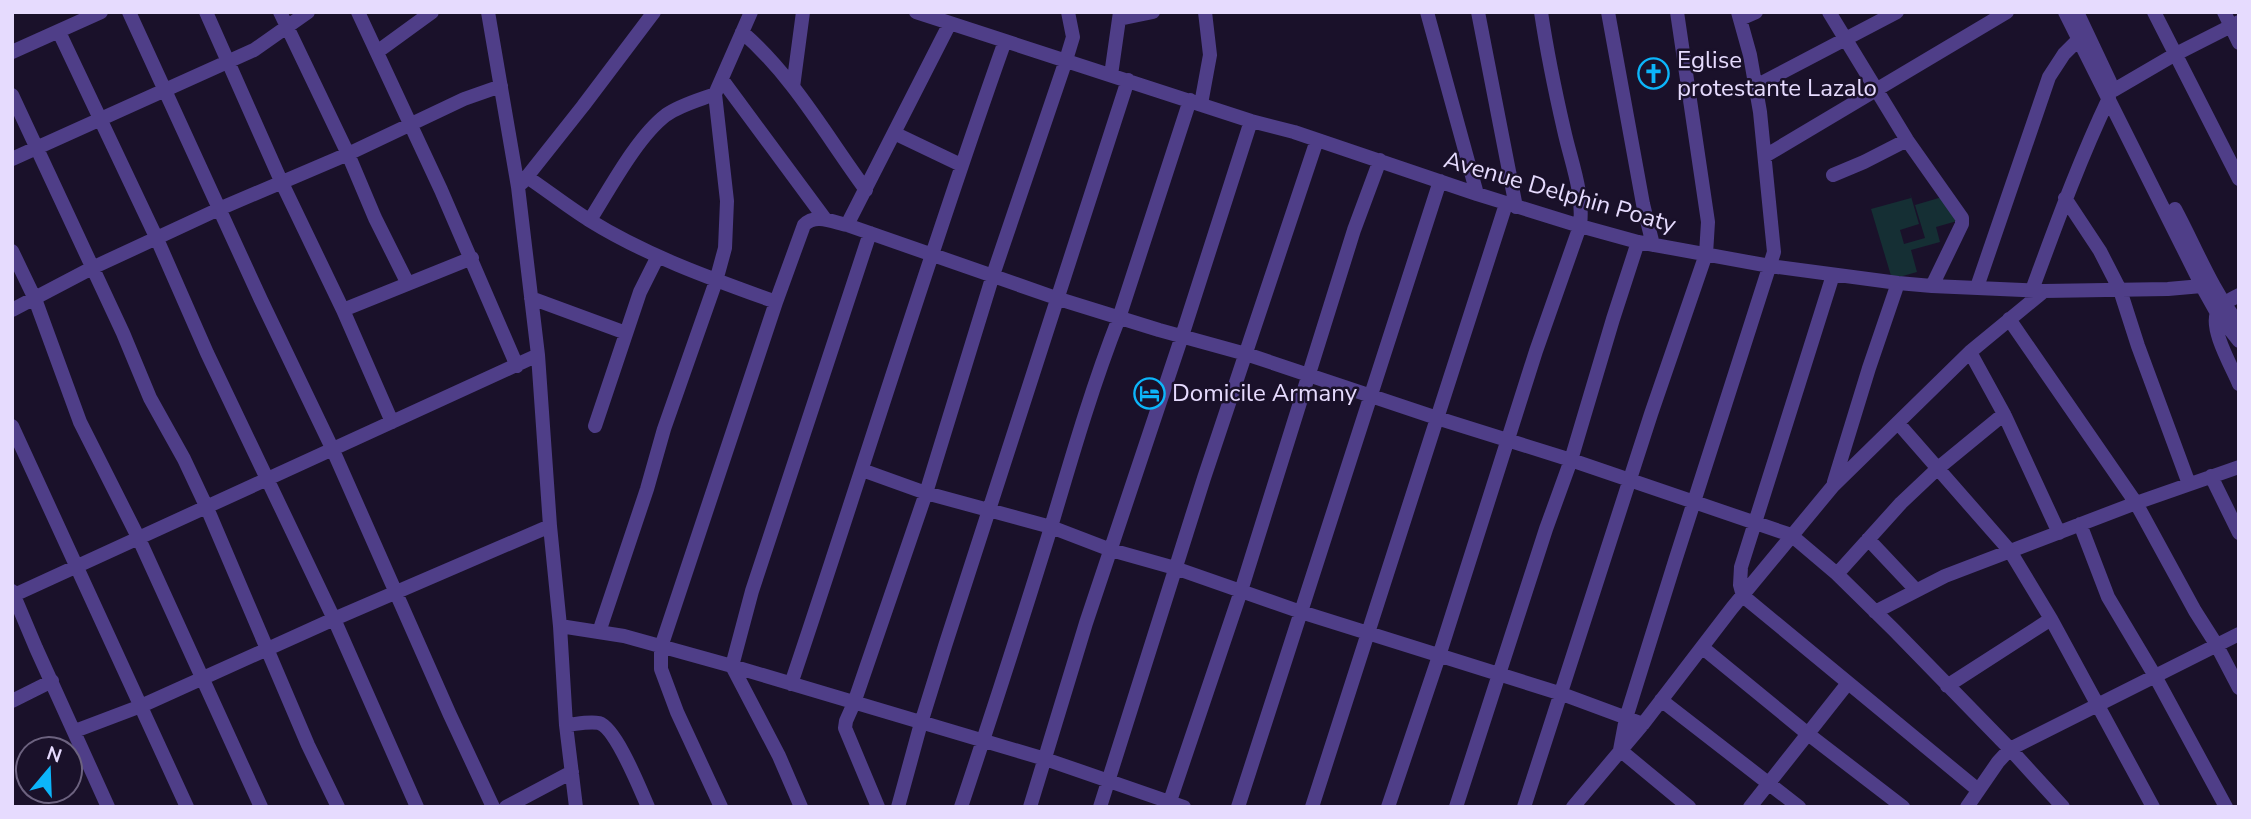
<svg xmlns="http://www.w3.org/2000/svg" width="2251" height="819" font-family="'Nunito Sans',sans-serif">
<rect width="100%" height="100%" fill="#1a112a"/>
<!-- green -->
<path fill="#152f34" d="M1910,193L1919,224L1900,230L1904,244L1925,238L1915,205L1949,195L1957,221L1936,227L1940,242L1911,250L1917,272L1892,279L1871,209L1911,198Z"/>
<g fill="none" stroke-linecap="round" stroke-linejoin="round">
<!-- minor -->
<path stroke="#4f3e88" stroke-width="14" d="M129,12L261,300L332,448L450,715L493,807
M206,12L281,181L343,310L392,422
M280,12L348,154L375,218L407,282
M358,12L441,190L517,366
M488,12L518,187L538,355L550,526L560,626L566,725L576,807
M916,12L1251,121L1294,132L1477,194L1580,226L1638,242L1770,266L1898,283L1932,286L2044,291L2168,289L2213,285
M1427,12L1477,194
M1478,12L1516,207
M1608,12L1643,204L1653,245
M1829,12L1907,140L1962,218V224L1932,286
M2065,12L2203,288L2217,313L2239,341
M2077,12L2110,82
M2154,12L2239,179
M2224,12L2239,43
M1119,19L1153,12
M1740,19L1756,12
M59,32L157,239L207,353L334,619L417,807
M742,32C793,76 827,137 866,190
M12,52L101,12
M377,52L432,12
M1111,75L1120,12
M723,81L825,219
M1756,86L1897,12
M793,87L803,12
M2114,90L2174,55L2239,22
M12,95L123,333L150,398L184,459L207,508L308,745L338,807
M1201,104L1210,55L1205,12
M894,133L961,165
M1765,156L2007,12
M12,159L254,50L308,12
M1833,175L1864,162L1907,140
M527,177C548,191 568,207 589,220C647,256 712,279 776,302
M522,183L583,106L654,12
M2065,198L2100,251L2120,290L2138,346L2189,484
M2175,209C2196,248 2211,289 2239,324
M590,220C609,190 637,137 666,115C680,105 699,100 715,94
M847,225L950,23
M12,251L35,299L80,422L139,539L261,807
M1833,275L1741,567L1740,585L1743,596L1978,790
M1977,287L2049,77L2064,54L2078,40
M2032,290C2056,225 2079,161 2109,98
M2239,295C2232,299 2220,304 2217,313C2210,330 2232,367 2239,384
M531,298L626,333
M12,310L92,268L219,209L348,154L464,99L501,86
M343,310L472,258
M2009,319L2136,503L2195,611L2216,644L2239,688
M1970,352L2004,414L2059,533
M1898,423L2010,551L2051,619L2153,807
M12,426L187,807
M595,426L640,292L658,256
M862,470L926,493L1051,527L1111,550L1175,568L1301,612L1562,694L1643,724
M2211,476L2239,533
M1834,482L1869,368L1898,283
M2080,524L2108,597L2155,676L2226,807
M1868,539L1916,590
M1837,574L1901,503L1937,469L2004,414
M12,591L36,648L108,807
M12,596L538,355
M1875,612L1945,576L2136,503L2239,467
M560,626L624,636L732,666L1045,759L1184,807
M599,632L647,489L664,429L716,281L725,248L727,201L715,94L751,12
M1703,648L1808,734L1903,807
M791,684C863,470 929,254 1005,41
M1947,686L2051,619
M1661,700L1799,807
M12,701L52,681
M566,725C577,724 589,721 599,723C616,728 640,789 648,807
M75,731L141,706L334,619L550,526
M506,807L572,772
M721,807L677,712L661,669V647L776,302L804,225C815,213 833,222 847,225L1059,299L1159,330L1246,354L1437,418L1571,460L1791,535L1837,574L1894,630L2010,749L2063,807
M801,807L779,756L732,666L752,591L870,233
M878,807L845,728L846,721L854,703L926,493L993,275L1066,60L1073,37L1068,12
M898,807L921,723L945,646L1128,80
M961,807C991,717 1020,627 1048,537C1070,463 1091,389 1119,318L1190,100
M1030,807L1086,623L1182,336L1251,121
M1100,807L1204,478L1317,140
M1168,807L1241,591L1354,230L1380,160
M1238,807L1440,181
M1312,807L1506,204
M1388,807L1439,656L1536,351L1580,226C1584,193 1571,162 1564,130C1555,91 1547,52 1541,12
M1456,807L1546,529L1571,460L1613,319L1638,242
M1524,807L1651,414L1706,254L1708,222L1677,12
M1573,807L1643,724L1732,608L1833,486L1970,352L2044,291
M1689,807L1620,750L1626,718L1675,561L1774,252L1760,112L1750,55L1738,12
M1750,807L1848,683
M1967,807L1998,762L2010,749L2239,634"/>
</g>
<!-- icons -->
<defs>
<symbol id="church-ring" viewBox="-11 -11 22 22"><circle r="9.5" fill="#1a112a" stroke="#0cb5fa" stroke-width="1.5"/><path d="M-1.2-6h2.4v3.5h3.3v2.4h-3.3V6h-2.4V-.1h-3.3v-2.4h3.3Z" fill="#0cb5fa"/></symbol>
<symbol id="hotel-ring" viewBox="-11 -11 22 22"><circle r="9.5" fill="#1a112a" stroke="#0cb5fa" stroke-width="1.5"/><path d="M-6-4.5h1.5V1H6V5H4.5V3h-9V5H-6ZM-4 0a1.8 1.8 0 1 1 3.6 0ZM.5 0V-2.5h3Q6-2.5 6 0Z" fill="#0cb5fa"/></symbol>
</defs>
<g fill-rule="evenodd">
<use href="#church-ring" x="1636" y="56" width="35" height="35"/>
<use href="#hotel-ring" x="1132" y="376" width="35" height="35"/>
</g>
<g text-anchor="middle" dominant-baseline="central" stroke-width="5" stroke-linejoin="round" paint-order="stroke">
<!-- poi labels -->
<g font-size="24" fill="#e6dbfe" stroke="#1a112a" text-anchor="start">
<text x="1677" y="60">Eglise<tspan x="1677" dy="28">protestante Lazalo</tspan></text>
<text x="1172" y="393">Domicile Armany</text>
</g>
<!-- street labels -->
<g font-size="24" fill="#e6dbfe" stroke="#1a112a">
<text transform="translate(1560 192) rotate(16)">Avenue Delphin Poaty</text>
</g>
</g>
<!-- border -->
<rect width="2251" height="819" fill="none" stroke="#e6dbfe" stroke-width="28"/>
<!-- north arrow -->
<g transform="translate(49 770) rotate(19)"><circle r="33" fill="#1a112a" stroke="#6c627f" stroke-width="2"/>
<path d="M0-5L12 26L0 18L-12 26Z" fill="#0cb5fa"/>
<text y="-10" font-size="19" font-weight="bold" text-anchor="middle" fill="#e6dbfe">N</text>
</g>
</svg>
